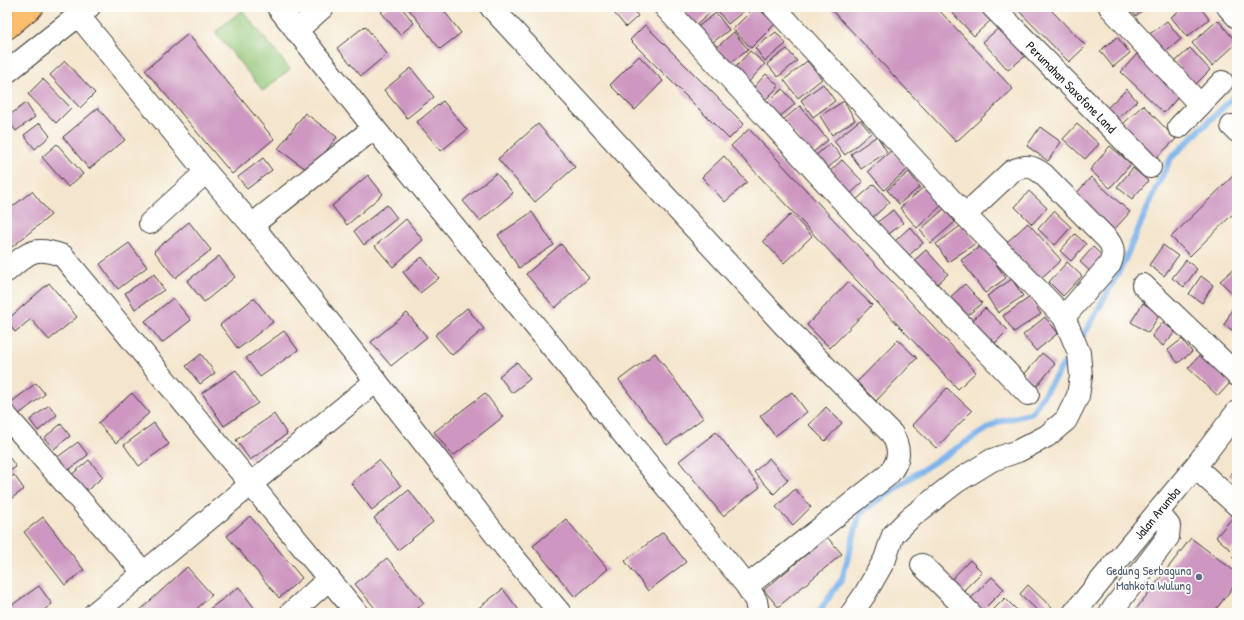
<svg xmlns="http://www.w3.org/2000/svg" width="1244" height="620" font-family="'Patrick Hand',sans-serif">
<rect width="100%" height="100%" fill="#fdfcf7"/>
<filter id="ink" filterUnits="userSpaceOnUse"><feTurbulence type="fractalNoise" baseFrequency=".025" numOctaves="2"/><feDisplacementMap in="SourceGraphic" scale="8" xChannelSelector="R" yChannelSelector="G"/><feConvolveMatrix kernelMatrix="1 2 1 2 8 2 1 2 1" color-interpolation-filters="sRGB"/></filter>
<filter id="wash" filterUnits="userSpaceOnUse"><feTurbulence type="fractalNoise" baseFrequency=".012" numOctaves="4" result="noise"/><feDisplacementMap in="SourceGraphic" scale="16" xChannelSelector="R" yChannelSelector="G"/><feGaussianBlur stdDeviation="0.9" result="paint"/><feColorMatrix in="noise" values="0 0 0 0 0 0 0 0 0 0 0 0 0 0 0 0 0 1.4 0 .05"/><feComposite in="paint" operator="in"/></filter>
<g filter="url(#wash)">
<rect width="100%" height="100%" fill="#f4e6ce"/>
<!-- green -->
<path fill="#90c576" stroke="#567049" d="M242,10L290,69L263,91L215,32Z"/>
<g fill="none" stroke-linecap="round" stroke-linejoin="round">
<!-- stream -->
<path stroke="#7db3ec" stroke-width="6" d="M1079,341L1088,328L1123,264L1158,184L1171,158L1237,94
M818,613L842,579L860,513L917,473L998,422L1029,414L1033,411L1073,350"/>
</g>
<g id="blocks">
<!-- building -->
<path fill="#cd97c1" d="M7,7H17L11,12Z
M388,7H401L414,23L400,35L381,12Z
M407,7H441L461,33L440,49Z
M609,7H631L638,16L626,27Z
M690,7H708L711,12L694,27L683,14Z
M721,7H749L728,24L717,10Z
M755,7H757L775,24L751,48L733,29Z
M829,7H936L1013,89L956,142Z
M947,7H983L993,18L974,36Z
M1015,7H1048L1086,46L1069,62Z
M1129,7H1146L1136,16Z
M1184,7H1200L1209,19L1187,37L1171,17Z
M716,13L729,30L709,45L696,28Z
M1218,20L1237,43L1212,66L1192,43Z
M1167,21L1181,39L1162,55L1147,36Z
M645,25L744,124L729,139L630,40Z
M1002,25L1028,54L1008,70L983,42Z
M365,26L387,54L361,76L337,48Z
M734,32L748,49L729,64L716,48Z
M776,32L786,44L765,61L755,48Z
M188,34L274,139L232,174L145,70Z
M1117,37L1130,53L1113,67L1100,51Z
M1190,48L1210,70L1195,85L1175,62Z
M787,49L797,61L778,77L767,64Z
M750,51L765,64L746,85L732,71Z
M1137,54L1180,95L1164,113L1121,72Z
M639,56L663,81L635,110L610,85Z
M65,61L95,93L80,108L50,75Z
M807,61L822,79L798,98L784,80Z
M411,68L434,97L407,118L384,90Z
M766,74L779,86L763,102L751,90Z
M43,79L71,108L56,123L28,94Z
M823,84L835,101L813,117L801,100Z
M783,89L795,104L778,118L766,103Z
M1127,89L1137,101L1117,119L1107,108Z
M443,101L467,130L441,151L417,122Z
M844,101L855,120L832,135L820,116Z
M26,103L35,117L16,131L7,119V117Z
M1143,105L1176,139L1155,159L1123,124Z
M800,106L828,140L811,154L783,120Z
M98,108L125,140L89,169L63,137Z
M305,113L337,137L310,172L278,149Z
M860,120L871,133L845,155L834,141Z
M40,123L50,136L35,149L24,135Z
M538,124L575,167L535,202L498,159Z
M1077,124L1099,144L1085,159L1063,139Z
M1040,127L1061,142L1048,161L1027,146Z
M749,129L976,372L958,389L731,146Z
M877,136L887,152L861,169L851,154Z
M830,143L841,156L825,171L813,158Z
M57,144L83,174L68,187L42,157Z
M1110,146L1131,164L1110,188L1090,170Z
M892,150L908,169L884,190L868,171Z
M724,156L747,182L725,202L702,177Z
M263,158L272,170L247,189L238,177Z
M842,160L863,182L848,196L827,174Z
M1133,168L1148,181L1132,199L1117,187Z
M909,172L920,187L899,204L887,190Z
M496,173L513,193L480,221L463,201Z
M1235,174L1237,176V210L1190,256L1171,237Z
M368,175L383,194L347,225L332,206Z
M1091,177L1130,212L1113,231L1074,196Z
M874,184L890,202L871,219L855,201Z
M926,185L943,204L917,228L900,208Z
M32,191L51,215L7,251V211Z
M1029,191L1047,208L1032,224L1015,207Z
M387,205L397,218L364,245L354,231Z
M944,209L955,222L931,243L920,230Z
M893,210L903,223L885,237L875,224Z
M1054,211L1071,227L1055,245L1038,229Z
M532,212L554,245L519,268L498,235Z
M791,214L812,236L784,263L763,241Z
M406,219L423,240L393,267L375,246Z
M189,222L211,250L175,278L154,251Z
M1028,223L1061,260L1039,280L1006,243Z
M963,224L976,243L948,262L936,244Z
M910,227L923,243L908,256L895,241Z
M1075,234L1086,244L1071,261L1060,251Z
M129,243L147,267L118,289L100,264Z
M561,244L589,278L555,308L526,274Z
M982,245L1006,278L985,293L961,260Z
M1163,245L1178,256L1164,276L1149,265Z
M1093,247L1106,259L1093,274L1080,262Z
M926,250L948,274L933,288L910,264Z
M219,256L235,277L204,302L187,281Z
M422,257L439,278L420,293L403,272Z
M1186,260L1197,269L1184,287L1172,278Z
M1067,262L1082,276L1063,296L1049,282Z
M1235,268L1237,269V298L1220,281Z
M154,274L164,290L135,309L125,293Z
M1201,276L1213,285L1202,303L1189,294Z
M1012,279L1023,296L998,313L987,296Z
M848,282L872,305L830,348L807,325Z
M49,283L77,317L49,340L31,319L15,332L7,322V320Z
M965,284L982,303L965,318L948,299Z
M1030,297L1041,314L1014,332L1003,316Z
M173,298L191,320L162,343L145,321Z
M254,298L273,322L238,349L220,325Z
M1143,303L1160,314L1148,333L1131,322Z
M1234,306L1237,308V333L1224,325Z
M467,308L484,329L452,355L435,335Z
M985,308L1008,330L991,347L968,325Z
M407,313L427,337L391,366L371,342Z
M1045,317L1058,333L1036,351L1023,335Z
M1163,322L1175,332L1163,346L1152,336Z
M284,331L298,350L260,377L246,358Z
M1182,339L1192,352L1178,363L1168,350Z
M898,340L917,358L876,401L857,382Z
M655,353L703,418L667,445L619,380Z
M1042,353L1055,364L1037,386L1024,375Z
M201,354L215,373L200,384L186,366Z
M1200,355L1230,383L1218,396L1188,368Z
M517,362L530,379L512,393L499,376Z
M236,370L258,403L224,426L202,393Z
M36,383L45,394L18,415L9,404Z
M947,388L972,411L936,448L912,425Z
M792,392L807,412L775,436L760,416Z
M132,393L149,413L116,443L98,423Z
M485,393L503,417L453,456L434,432Z
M49,405L57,415L38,431L30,420Z
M826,407L842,423L825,441L809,425Z
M274,414L287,434L250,460L236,440Z
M154,423L169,444L139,466L124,445Z
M61,424L70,436L54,449L44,438Z
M716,432L760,487L723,516L679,461Z
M78,442L88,455L65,473L55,459Z
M7,454L16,467L7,473Z
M769,458L788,480L774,494L754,472Z
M89,460L103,477L84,493L70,476Z
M379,460L401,486L372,510L351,483Z
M1237,468V482L1230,475Z
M14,475L24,489L7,502V480Z
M795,489L811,507L793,525L776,507Z
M409,490L433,522L398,550L374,518Z
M250,516L302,578L279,598L227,536Z
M1234,516L1237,519V544L1231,550L1216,537Z
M43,517L84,570L65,585L24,532Z
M566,519L608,569L575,597L533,546Z
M663,532L686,562L648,591L625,561Z
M827,537L842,554L778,607L764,590Z
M1191,538L1237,573V582L1213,613H1133Z
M1237,552V562L1232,557Z
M387,558L424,603L412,613H379L355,584Z
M970,560L982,572L958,596L947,584Z
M187,567L212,595L192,613H137Z
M992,577L1004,589L980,613L968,601Z
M1028,585L1053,609L1049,613H1040L1020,594Z
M39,586L52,604L40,613H13L9,607Z
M239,587L257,612L255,613H204Z
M503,589L521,613H472Z
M1005,598L1017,610L1013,613H990Z"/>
</g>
</g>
<g filter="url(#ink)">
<use href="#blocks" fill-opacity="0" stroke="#3c3a37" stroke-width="1"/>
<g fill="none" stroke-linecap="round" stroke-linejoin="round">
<defs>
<g id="minor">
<path d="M278,7L374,128L747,586L756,601L758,613"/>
<path d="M491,7L785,326L892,434C901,450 900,461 888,475L747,586"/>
<path d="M665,7L876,237L1028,394"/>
<path d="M774,7L965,215L1064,317L1079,353L1081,376L1078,396L1066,420L1047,436L1018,451L992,460L956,482L910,518L893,535L885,559L865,594L852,613"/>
<path id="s1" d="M993,7L1150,167"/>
<path d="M1110,7L1200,105"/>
<path d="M1228,7L1237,17"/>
<path d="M78,15L206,172L252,225L376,381L505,547L560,613"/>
<path d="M296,31L323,7"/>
<path d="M7,72L89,7"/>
<path d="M1232,126L1237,131"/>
<path d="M1179,127L1222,82"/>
<path d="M965,215L1012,171C1026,165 1031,165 1043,174L1108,240C1114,248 1114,254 1110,264L1064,317"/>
<path d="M150,223L206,172"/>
<path d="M252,225L374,128"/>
<path d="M7,271C29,252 34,245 63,256L357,613"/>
<path d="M1143,285L1237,375"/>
<path d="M7,417L144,573"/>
<path d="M1195,467L1237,505"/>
<path d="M922,565L970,613"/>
<path d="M95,613L376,381"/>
<path d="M291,613L329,579"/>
<path id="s2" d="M1074,613L1195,467L1237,412"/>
<path d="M1110,613L1168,537L1169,526L1158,512"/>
</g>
<path id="major" d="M7,28L32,7"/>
</defs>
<!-- minor casing -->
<use href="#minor" stroke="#3c3a37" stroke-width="24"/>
<!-- major casing -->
<use href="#major" stroke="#3c3a37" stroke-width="24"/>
<!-- minor -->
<use href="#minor" stroke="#fff" stroke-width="22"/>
<!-- major -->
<use href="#major" stroke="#fbbd6e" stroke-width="22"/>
</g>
</g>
<!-- markers -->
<circle fill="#5c6f8a" stroke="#fdfcf7" stroke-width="1.5" cx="1199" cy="577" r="4"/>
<g text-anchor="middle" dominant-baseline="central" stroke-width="3.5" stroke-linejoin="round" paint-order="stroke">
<!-- street labels -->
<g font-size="13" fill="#1c1c1c" stroke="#fdfcf7">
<text stroke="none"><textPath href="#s1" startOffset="112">Perumahan Saxofone Land</textPath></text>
<text stroke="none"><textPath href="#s2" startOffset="130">Jalan Arumba</textPath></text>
</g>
<!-- service labels -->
<g font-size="13" fill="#4e5e75" stroke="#fdfcf7" text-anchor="end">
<text x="1191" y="570">Gedung Serbaguna<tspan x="1191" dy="15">Mahkota Wulung</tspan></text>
</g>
</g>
<!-- margin -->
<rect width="1244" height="620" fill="none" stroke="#fdfcf7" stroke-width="24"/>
</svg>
